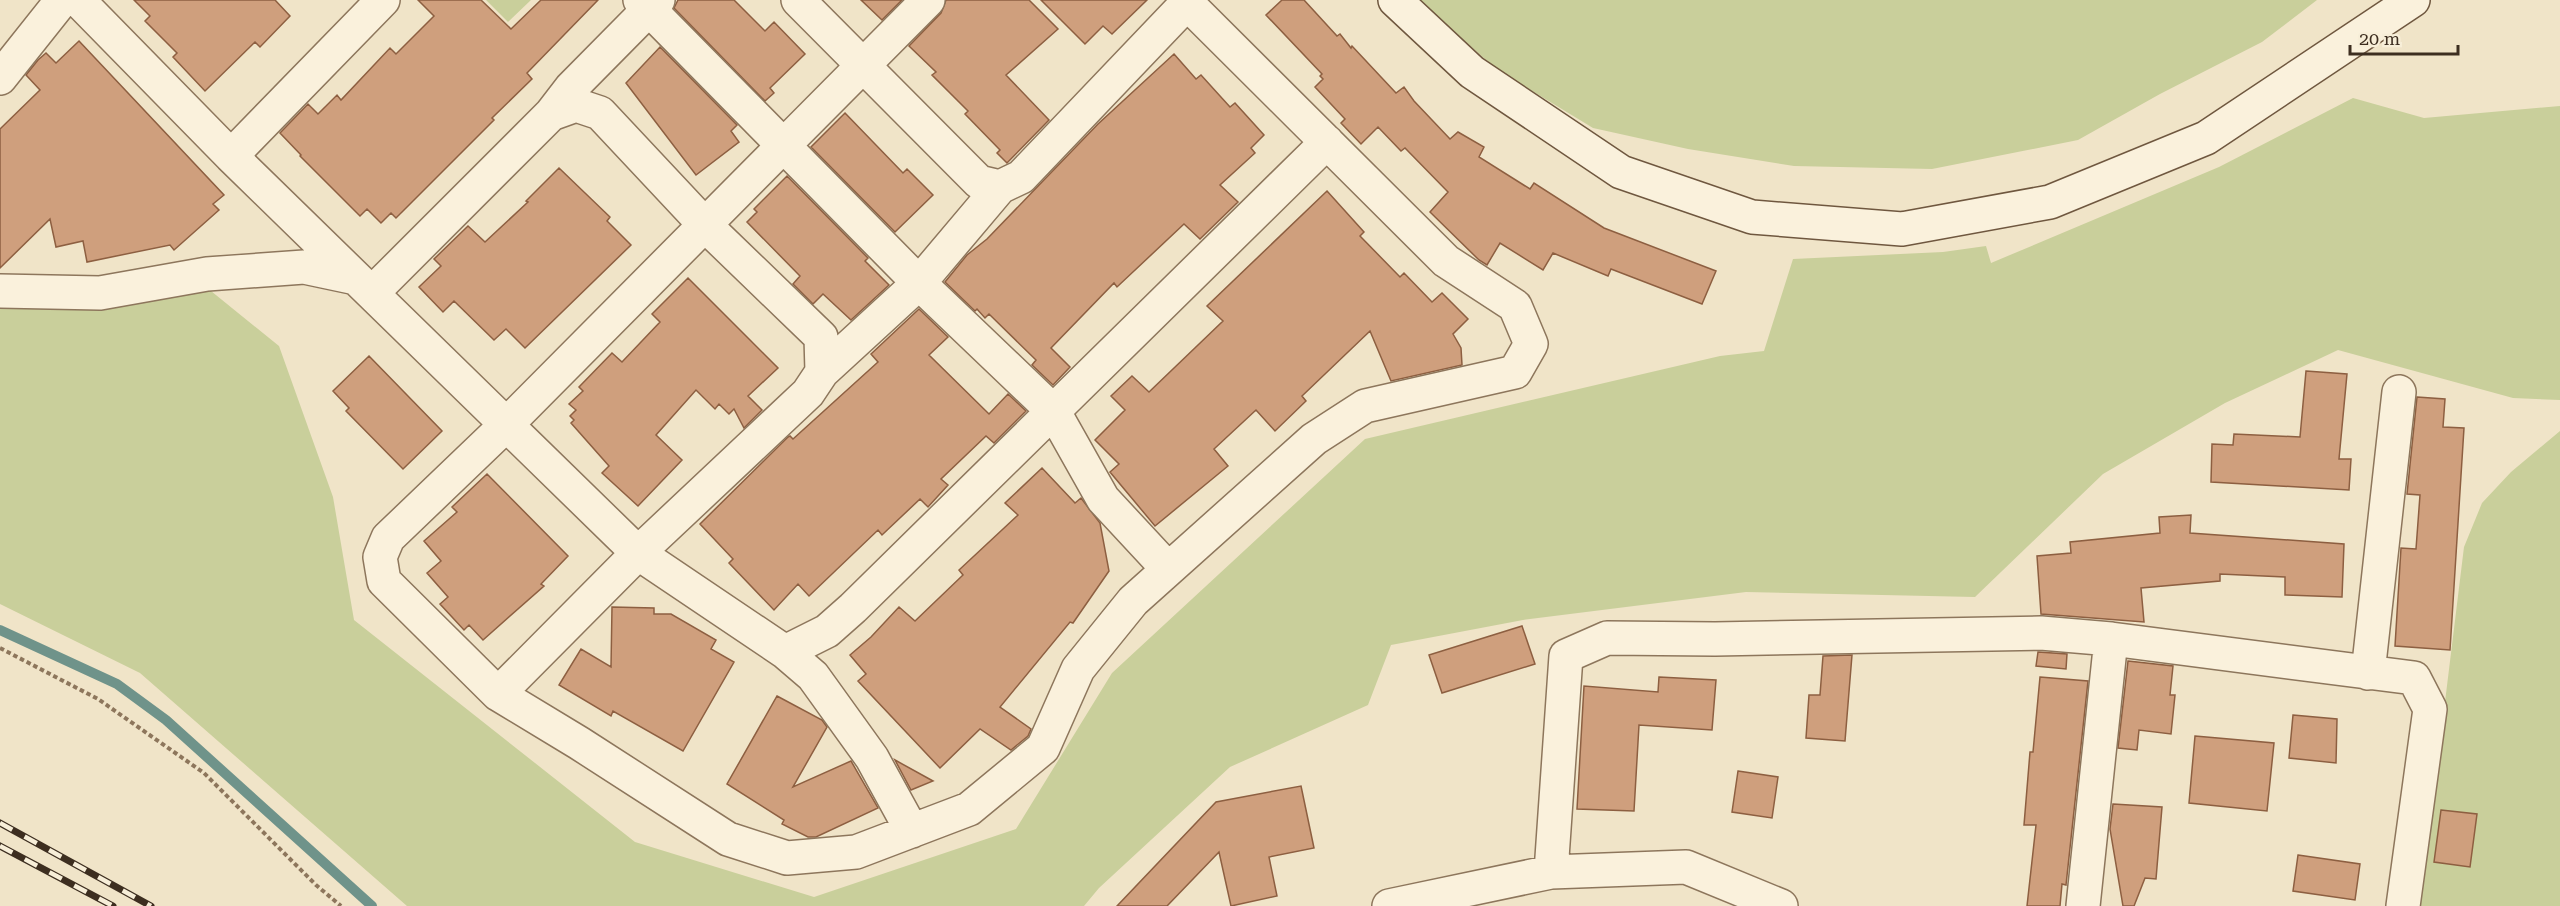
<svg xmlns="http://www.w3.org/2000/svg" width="2560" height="906" font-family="'Roboto Serif',serif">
<rect width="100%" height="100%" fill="#f0e4c8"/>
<!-- green -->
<path fill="#c9cf9b" d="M486,0H531L508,22Z
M1419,0H2317L2262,42L2160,94L2078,140L1932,169L1794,166L1688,149L1593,128L1496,69Z
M2353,98L2424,118L2560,106V400L2513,398L2338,350L2225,403L2103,474L1975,597L1746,592L1523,620L1391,645L1368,705L1230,767L1099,888L1084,906H407L140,673L0,604V308L211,291L279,346L333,497L354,620L635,842L814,897L1016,829L1112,673L1365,439L1720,356L1764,351L1793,259L1943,252L1986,246L1991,263L2219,167Z
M2560,431V906H2420L2464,547L2482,503L2511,472Z"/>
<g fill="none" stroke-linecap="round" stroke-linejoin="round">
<!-- stream -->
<path stroke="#6f938a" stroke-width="10" d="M0,630L117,684L166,720L372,906"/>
</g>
<!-- building -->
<path fill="#cf9f7d" stroke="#8d5f41" stroke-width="1.5" d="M134,0H275L290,16L260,47L255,42L205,91L173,57L177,53L145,21L150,16Z
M418,0H481L511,29L541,0H598L527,73L532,79L492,118L494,120L396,218L391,213L381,223L367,209L360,216L300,156L301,155L280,133L308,104L318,114L337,95L341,100L390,48L396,54L434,16Z
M678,0H734L765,31L774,22L805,54L770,88L774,93L765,101L674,8Z
M861,0H902L882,20Z
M946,0H1029L1058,29L1006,75L1049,120L1007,163L997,153L1000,150L965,114L968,111L932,75L936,72L909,46L941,13Z
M1041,0H1147L1112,34L1103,26L1085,44Z
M1282,0H1304L1337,36L1340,34L1351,48L1352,46L1396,93L1404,87L1414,101L1450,139L1458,132L1484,147L1479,157L1530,189L1534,183L1604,228L1716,271L1702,304L1611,269L1608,276L1553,253L1543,270L1500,243L1487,265L1479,260L1430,212L1448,192L1405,148L1401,151L1378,127L1361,144L1341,123L1345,119L1315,87L1323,79L1320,76L1322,74L1266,15Z
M79,41L224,195L213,204L219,210L174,250L170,245L87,262L83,241L56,247L50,219L0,268V129L40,90L26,75L38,60L46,53L56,63Z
M660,47L737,125L731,131L739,142L696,175L626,83Z
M1174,54L1196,79L1201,75L1230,107L1235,103L1264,135L1251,148L1255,153L1220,185L1238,202L1200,239L1184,224L1117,287L1114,283L1051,348L1070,367L1053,385L1032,365L1036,360L989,314L985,318L977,309L975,311L945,282L967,255L987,239L1098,124Z
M845,113L903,173L907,169L933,195L895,232L811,147Z
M559,168L610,217L607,221L631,245L525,348L506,329L494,340L454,301L443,312L419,287L441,266L434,259L468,226L485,242L528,202L526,201Z
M787,176L868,258L865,261L889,285L851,320L823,294L813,304L793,284L800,276L747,222L757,212L754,209Z
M1327,191L1364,232L1360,236L1400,277L1404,273L1432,302L1442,293L1468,319L1453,334L1461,348L1462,365L1391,381L1370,331L1302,396L1306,401L1275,431L1256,410L1214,449L1228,466L1155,526L1110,472L1119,464L1095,440L1125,410L1111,396L1132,376L1149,392L1223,321L1207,306Z
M688,278L778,368L748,396L762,410L744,428L734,409L729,414L719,404L715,409L696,390L656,435L682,460L638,506L602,473L609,466L571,423L574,420L570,416L576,410L569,404L583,391L579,387L612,353L622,362L660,322L652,314Z
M919,309L948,337L929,355L989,414L1008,394L1026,411L994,443L986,436L941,479L948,485L928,507L920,499L882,535L878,530L809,596L798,584L774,610L729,563L733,559L700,524L788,437L790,436L793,439L878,362L871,354Z
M369,356L442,431L403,469L346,411L349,408L333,391Z
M2306,371L2347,374L2339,459H2351L2349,490L2211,482L2212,444L2233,445L2234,434L2300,437Z
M2417,397L2445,399L2443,427L2464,428L2450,650L2395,646L2401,548L2416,549L2420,495L2407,494Z
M1042,468L1075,503L1081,498L1100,523L1109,571L1073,623L1070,622L1000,707L1031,729L1028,736L1011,750L980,729L940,768L858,681L866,674L850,655L871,637L899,607L915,621L963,575L959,570L1018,515L1005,503Z
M487,474L568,556L541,584L544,586L483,640L469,625L464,630L440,604L448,597L427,573L441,561L424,541L457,512L452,507Z
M2191,515L2190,533L2344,544L2342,597L2285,595V577L2220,574V581L2141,588L2144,622L2041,614L2037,556L2071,553L2070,542L2160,533L2159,517Z
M612,607L654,608V614H671L716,640L711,649L734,662L683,751L613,711L611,716L559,685L581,649L611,667Z
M1522,626L1535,664L1442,693L1429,655Z
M2038,652L2067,654L2066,669L2036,666Z
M1852,655L1845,741L1806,738L1809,695H1820L1823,656Z
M2128,661L2173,666L2170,695H2175L2171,734L2139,730L2137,750L2118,748Z
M1659,677L1716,680L1712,730L1639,725L1634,811L1577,809L1584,686L1658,692Z
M2040,677L2088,681L2066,885L2062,884L2060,906H2027L2036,825H2024L2030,752H2033Z
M777,696L822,720L827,727L793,787L851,761L878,808L816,837H808L782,824L784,820L727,784Z
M2293,715L2337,719L2336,763L2289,758Z
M2195,736L2274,743L2267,811L2189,803Z
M895,760L933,781L911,790Z
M1738,771L1778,777L1772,818L1732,812Z
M1301,786L1314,848L1269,857L1277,896L1231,906L1219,852L1167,906H1117L1216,802Z
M2113,804L2162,807L2156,879L2145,878L2134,906H2123L2110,829Z
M2441,810L2477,814L2470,867L2434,862Z
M2298,855L2360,864L2355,900L2293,891Z"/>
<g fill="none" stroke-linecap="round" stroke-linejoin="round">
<defs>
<path id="street" d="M78,0L231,156L638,553L785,652L827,631L853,608L1327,142
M640,0L919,283L1054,412L1103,499L1168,569
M798,0L979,182L1000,187L1021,177L1187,3L1184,0
M928,0L506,425L388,538L380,557L384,581L498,694L579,743L728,839L787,858L856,852L969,809L1043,748L1078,669L1133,601L1314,439L1365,406L1515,372L1531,344L1515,306L1446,261L1187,3L1190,0
M0,78L62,0
M551,114L571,88L658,0
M231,156L383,0
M0,291L100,293L207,274L304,267L356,278
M372,293L551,114L576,105L600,113L705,225L821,337L822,372L808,393L638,553L498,694
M822,372L919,283L1000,187
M785,652L813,676L872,758L912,831
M2368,673L2399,392
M1551,872L1566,656L1607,638L1715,639L2041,633L2111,639L2414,678L2430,709L2403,906
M1389,906L1551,872L1686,867L1781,906
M2083,906L2111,639"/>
<path id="secondary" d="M1395,0L1472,72L1621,172L1752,217L1902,229L2050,202L2206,138L2413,0"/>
</defs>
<!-- street casing -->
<use href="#street" stroke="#8d765c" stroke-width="36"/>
<!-- secondary casing -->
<use href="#secondary" stroke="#6f573f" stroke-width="36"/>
<!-- path -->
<path stroke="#8d765c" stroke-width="4" stroke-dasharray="4.5 3" stroke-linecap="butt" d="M0,648L98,699L204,773L316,885L341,906"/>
<!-- street -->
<use href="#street" stroke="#faf1dc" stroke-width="33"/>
<!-- secondary -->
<use href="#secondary" stroke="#faf1dc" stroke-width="33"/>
<defs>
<path id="rail" d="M0,823L151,906
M0,846L113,906"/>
</defs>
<!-- rail casing -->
<use href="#rail" stroke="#3d2e20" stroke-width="7"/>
<!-- rail -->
<use href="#rail" stroke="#f7eed8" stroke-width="4.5" stroke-dasharray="14" stroke-linecap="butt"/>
</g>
<!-- scale -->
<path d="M2350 45v9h108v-9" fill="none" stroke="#3d2e20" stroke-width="3"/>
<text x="2359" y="45" font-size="18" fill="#3d2e20" stroke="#f7eed8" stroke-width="4.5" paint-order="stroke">20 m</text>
</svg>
